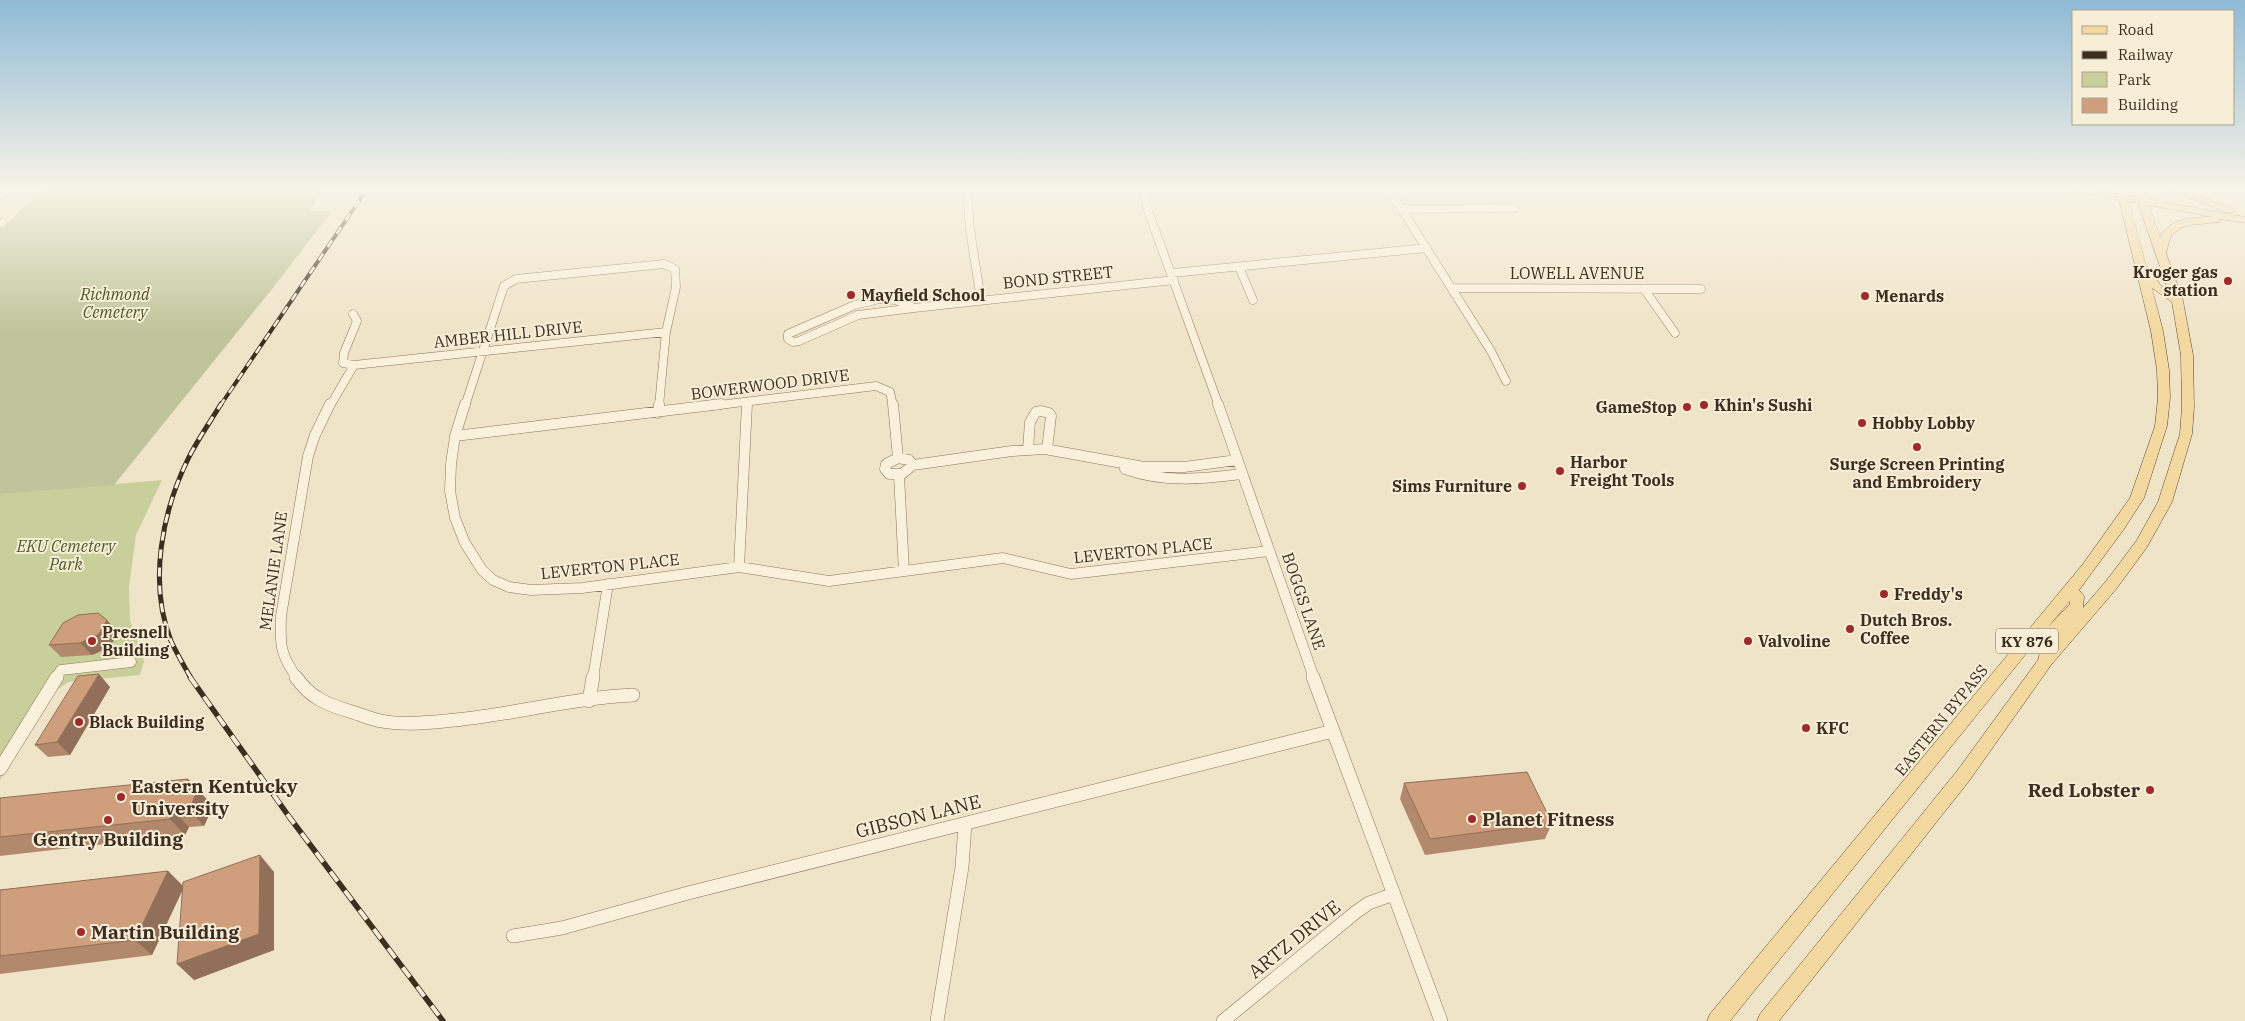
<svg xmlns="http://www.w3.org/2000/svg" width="2245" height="1021" font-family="'IBM Plex Serif',serif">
<rect width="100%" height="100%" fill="#f0e4c8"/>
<!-- green -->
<path fill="#c9cf9b" d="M162,480L136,535L129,587L130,620L144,661L140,675L68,682L57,690L0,780V494Z"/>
<!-- cemetery -->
<path fill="#bfc49a" d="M44,189H325L310,211H332L272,289L114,485L0,494V227H3Z"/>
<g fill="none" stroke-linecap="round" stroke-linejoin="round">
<defs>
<path id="minor-far2" d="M967,189L970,230L981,300
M1143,189L1147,208L1219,406
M1389,189L1491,351L1506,381
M1143,190L1160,189
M0,195L7,189
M1401,209L1514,208
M0,223H2
M1239,267L1253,300
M1172,273L1427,248
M1452,288L1701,289
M1644,289L1675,333
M879,299L896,300L914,308L858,315L799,341L793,342L788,339V334L855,305Z
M914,308L1174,280
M353,314L357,321L344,353L343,363L354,365L666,332
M330,406L354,365
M465,406L504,286L516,279L664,264L675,269L676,287L666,332L659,406
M711,406L876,386L890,392L893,406
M747,406V402"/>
<path id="minor-far1" d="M465,404L455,436L451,464L450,491L455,518L465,543L482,570L493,580L509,587L531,590L582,588L739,567L829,581L1003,558L1071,574L1269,551
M893,404L898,458
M1218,404L1314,678
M658,413L659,404
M455,436L721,404
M1028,449L1030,422L1036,412L1041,411L1049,413L1051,416L1047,449
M898,458L909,460L913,465L902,474H889L885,469L886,464Z
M913,465L1012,451L1045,449L1144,467H1184L1237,460
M1125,469C1164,483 1202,479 1242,474
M899,475L904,571
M739,567L747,404
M56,678L61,670L131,662
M297,678C280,654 280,645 281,616L308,456L315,435L330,404
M593,678L608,584"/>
<path id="minor" d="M296,677C310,698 328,705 352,712C362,715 371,719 381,721C402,725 424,723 445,721C508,716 570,698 633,695
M1313,677L1441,1021
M589,701L593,677
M0,769L57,677
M513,936L562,928L688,893L1333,731
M937,1021L962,867L965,824
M1223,1021L1356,912L1369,903L1394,894"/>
<path id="major" d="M2071,189H2092L2117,194L2116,189H2126L2128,195L2136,197L2133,189H2143L2146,199L2245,217V223L2220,219V222L2190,225L2181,228L2171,235L2166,253L2183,301L2193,355L2194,407L2192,434L2172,502L2147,547L2117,588L2051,665L1969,781L1779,1021H1757L1760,1014L1957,771L2038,660L2046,629L1730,1021H1707L1710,1014L2083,564L2130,498L2155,426L2158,398L2157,370L2151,331L2119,200L2076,192ZM2129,202L2138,203L2168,290L2161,286L2151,270L2147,269ZM2149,205L2212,217C2193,217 2169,218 2160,237ZM2152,288L2172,302L2181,355L2182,407L2180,434L2158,502L2137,540L2107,580L2083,608L2084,596L2079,590L2124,529L2144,498L2167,426L2170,398L2169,370L2163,331ZM2070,601V604L2048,627Z
M2168,189H2182L2235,210L2234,212H2226Z"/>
</defs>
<!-- minor-far2 casing -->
<use href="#minor-far2" stroke="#8d765c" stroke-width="9"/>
<!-- minor-far1 casing -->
<use href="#minor-far1" stroke="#8d765c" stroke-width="11"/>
<!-- minor casing -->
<use href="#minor" stroke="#8d765c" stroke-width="14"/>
<!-- major casing -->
<use href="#major" stroke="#5b4430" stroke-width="1"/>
<!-- minor-far2 -->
<use href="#minor-far2" stroke="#faf1dc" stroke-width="8"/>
<!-- minor-far1 -->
<use href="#minor-far1" stroke="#faf1dc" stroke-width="10"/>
<!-- minor -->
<use href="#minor" stroke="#faf1dc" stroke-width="13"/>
<!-- major -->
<use href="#major" fill="#f3d9a0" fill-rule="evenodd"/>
<defs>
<path id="rail-far2" d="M220,406L367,189"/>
<path id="rail-far1" d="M191,678C184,666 177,654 171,641C148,583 162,511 189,457C198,439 210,422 221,404"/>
<path id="rail" d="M190,677L290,818L443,1021"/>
</defs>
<!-- rail-far2 casing -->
<use href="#rail-far2" stroke="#3d2e20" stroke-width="4"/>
<!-- rail-far1 casing -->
<use href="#rail-far1" stroke="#3d2e20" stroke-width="5"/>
<!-- rail casing -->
<use href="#rail" stroke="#3d2e20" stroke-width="5.5"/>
<!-- rail-far2 -->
<use href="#rail-far2" stroke="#f7eed8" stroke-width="2.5" stroke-dasharray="8" stroke-linecap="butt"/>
<!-- rail-far1 -->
<use href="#rail-far1" stroke="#f7eed8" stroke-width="3" stroke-dasharray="9" stroke-linecap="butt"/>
<!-- rail -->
<use href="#rail" stroke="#f7eed8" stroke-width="4" stroke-dasharray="12" stroke-linecap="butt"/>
</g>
<!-- wall -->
<path fill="#b2896c" d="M118,632L110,647L92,655L61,657L49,645Z
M110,687L70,755L48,757L35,745Z
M188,779L213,806L204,826L189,827L185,835L0,856V837Z
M1404,783L1552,823L1545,839L1425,855L1400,799Z
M168,871L182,886L274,872V950L194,980L182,891L152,955L0,974V890Z"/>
<!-- shaded-wall -->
<path fill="#916f58" d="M107,620L118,632L110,647L92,655L80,643Z
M99,674L110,687L70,755L57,742Z
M188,779L213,806L204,826L189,809L182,791Z
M174,811L189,827L185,835L170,819Z
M260,855L274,872V950L194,980L177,964Z
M168,871L184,887L152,955L135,940Z"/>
<!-- building -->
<path fill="#cf9f7d" stroke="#916f58" d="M98,613L107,620L99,634L80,643L49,645L63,623L78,615Z
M99,674L57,742L35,745L78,676Z
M1527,772L1552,823L1430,839L1404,783Z
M188,779L182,791L198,790L189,809L174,811L170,819L0,837V798Z
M260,855L259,934L177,964L183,882Z
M168,871L135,940L0,956V890Z"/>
<!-- sky -->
<linearGradient id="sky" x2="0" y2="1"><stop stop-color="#8fbad6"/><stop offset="0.57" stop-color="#f8f3e6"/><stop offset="1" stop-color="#f8f3e6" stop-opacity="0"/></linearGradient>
<rect width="2245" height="332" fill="url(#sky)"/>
<!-- markers -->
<g fill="#9e2a2b" stroke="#f7eed8" stroke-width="2">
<circle cx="2228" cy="281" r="5"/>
<circle cx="851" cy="295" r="5"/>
<circle cx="1865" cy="296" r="5"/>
<circle cx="1704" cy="405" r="5"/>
<circle cx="1687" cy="407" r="5"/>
<circle cx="1862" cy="423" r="5"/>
<circle cx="1917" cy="447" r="5"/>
<circle cx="1560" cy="471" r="5"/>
<circle cx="1522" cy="486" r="5"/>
<circle cx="1884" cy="594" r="5"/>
<circle cx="1850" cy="629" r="5"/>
<circle cx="92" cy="641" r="5"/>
<circle cx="1748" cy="641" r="5"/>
<circle cx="79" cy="722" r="5"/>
<circle cx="1806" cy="728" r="5"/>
<circle cx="2150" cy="790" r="5"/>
<circle cx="121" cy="797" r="5"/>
<circle cx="1472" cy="819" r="5"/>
<circle cx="108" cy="820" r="5"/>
<circle cx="81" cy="932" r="5"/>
</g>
<g text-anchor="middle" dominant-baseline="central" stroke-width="4" stroke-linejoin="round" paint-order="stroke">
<!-- shield labels -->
<rect fill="#f7eed8" stroke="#756857" stroke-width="1" x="1996" y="628.5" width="62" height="25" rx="4"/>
<g font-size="15" font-weight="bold" fill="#3d2e20">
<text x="2027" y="641">KY 876</text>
</g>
<!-- poi labels -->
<g font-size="16" font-weight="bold" fill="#3d2e20" stroke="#f7eed8" text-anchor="start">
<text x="2218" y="272" text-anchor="end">Kroger gas<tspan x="2218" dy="18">station</tspan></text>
<text x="861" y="295">Mayfield School</text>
<text x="1875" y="296">Menards</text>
<text x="1714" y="405">Khin's Sushi</text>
<text x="1677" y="407" text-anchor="end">GameStop</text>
<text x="1872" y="423">Hobby Lobby</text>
<text x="1570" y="462">Harbor<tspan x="1570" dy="18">Freight Tools</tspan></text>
<text x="1917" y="464" text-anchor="middle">Surge Screen Printing<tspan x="1917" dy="18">and Embroidery</tspan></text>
<text x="1512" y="486" text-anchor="end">Sims Furniture</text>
<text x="1894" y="594">Freddy's</text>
<text x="1860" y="620">Dutch Bros.<tspan x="1860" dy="18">Coffee</tspan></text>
<text x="102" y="632">Presnell<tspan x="102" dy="18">Building</tspan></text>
<text x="1758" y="641">Valvoline</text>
<text x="89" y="722">Black Building</text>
<text x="1816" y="728">KFC</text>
</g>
<!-- street labels -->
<g font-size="16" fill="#3d2e20" stroke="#f7eed8">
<text x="1577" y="273">LOWELL AVENUE</text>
<text transform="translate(1058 277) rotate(-6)">BOND STREET</text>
<text transform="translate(508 334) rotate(-6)">AMBER HILL DRIVE</text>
<text transform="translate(770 384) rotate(-7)">BOWERWOOD DRIVE</text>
<text transform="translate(1143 550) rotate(-6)">LEVERTON PLACE</text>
<text transform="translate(610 566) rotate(-6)">LEVERTON PLACE</text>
<text transform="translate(273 571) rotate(-82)">MELANIE LANE</text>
<text transform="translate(1304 601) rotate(71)">BOGGS LANE</text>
<text transform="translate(1941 720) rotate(-51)">EASTERN BYPASS</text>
</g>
<!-- park labels -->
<g font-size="16" font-style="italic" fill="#4d5a26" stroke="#f7eed8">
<text x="115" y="294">Richmond<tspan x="115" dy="18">Cemetery</tspan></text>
<text x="66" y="546">EKU Cemetery<tspan x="66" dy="18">Park</tspan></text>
</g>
<!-- near-poi labels -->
<g font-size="19" font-weight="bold" fill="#3d2e20" stroke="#f7eed8" text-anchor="start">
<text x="131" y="786">Eastern Kentucky<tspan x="131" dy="22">University</tspan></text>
<text x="2140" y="790" text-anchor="end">Red Lobster</text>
<text x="1482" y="819">Planet Fitness</text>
<text x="108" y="839" text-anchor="middle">Gentry Building</text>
<text x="91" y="932">Martin Building</text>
</g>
<!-- near-street labels -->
<g font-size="19" fill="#3d2e20" stroke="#f7eed8">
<text transform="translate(918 816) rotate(-14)">GIBSON LANE</text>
<text transform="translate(1294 939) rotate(-39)">ARTZ DRIVE</text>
</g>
</g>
<!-- legend -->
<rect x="2072" y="10" width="162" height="115" fill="#f7eed8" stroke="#ada18e"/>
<rect x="2082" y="26" width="25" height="8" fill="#f3d9a0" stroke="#ada18e"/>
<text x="2118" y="35" font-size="15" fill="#3d2e20">Road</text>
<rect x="2082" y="51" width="25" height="8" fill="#3d2e20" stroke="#ada18e"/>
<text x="2118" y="60" font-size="15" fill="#3d2e20">Railway</text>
<rect x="2082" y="72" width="25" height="15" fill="#c9cf9b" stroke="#ada18e"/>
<text x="2118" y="85" font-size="15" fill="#3d2e20">Park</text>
<rect x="2082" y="98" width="25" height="15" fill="#cf9f7d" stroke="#ada18e"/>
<text x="2118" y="110" font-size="15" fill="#3d2e20">Building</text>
</svg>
